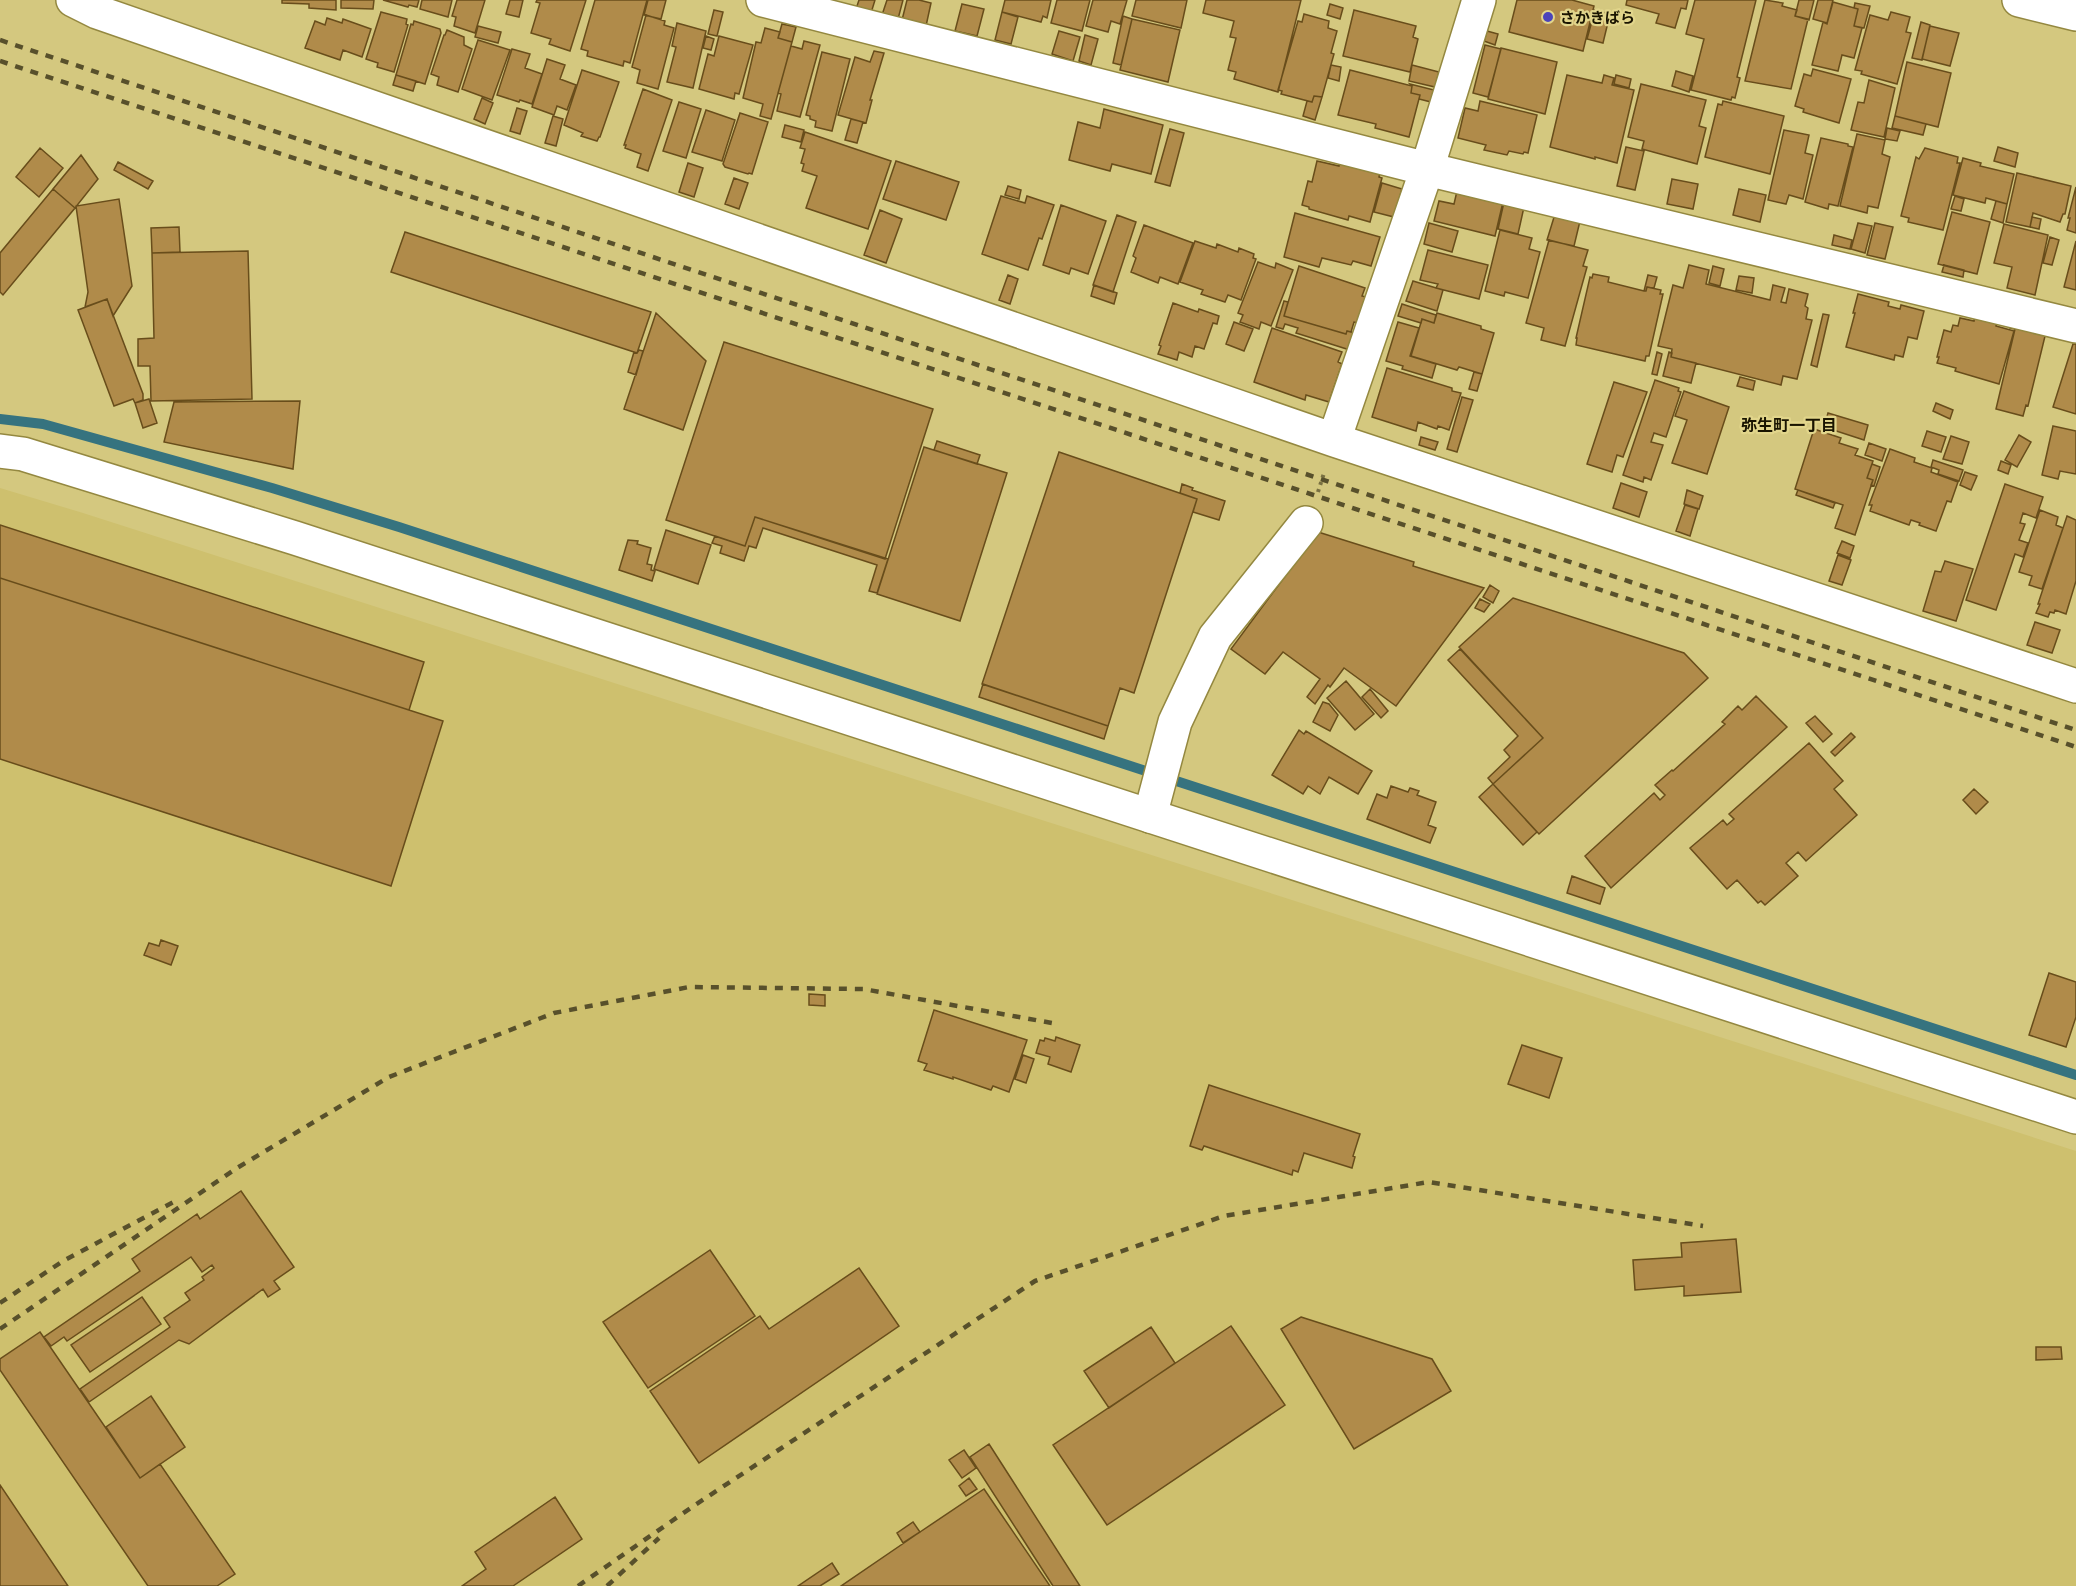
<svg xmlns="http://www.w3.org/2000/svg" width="2076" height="1586" font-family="Manrope,'Noto Sans JP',sans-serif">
<rect width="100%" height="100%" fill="#d4c87f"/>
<!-- built -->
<path fill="#cec06e" d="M0,488L83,513L2076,1151V1586H0Z"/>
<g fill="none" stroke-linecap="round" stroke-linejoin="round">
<!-- stream -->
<path stroke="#36737f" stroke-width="10" d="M0,419L43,424L272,488L399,527L2076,1075"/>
</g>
<!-- building -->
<path fill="#b08b4a" stroke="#684d1b" stroke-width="1.5" d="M282,0H336V10L309,8V4L282,3Z
M341,0H374L373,9L341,8Z
M383,0H419L417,7L409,5L408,7Z
M422,0H452L448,17L420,9Z
M457,0H485L475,33L454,26L456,17L452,16Z
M510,0H523L519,17L506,14Z
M537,0H586L570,51L549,44L551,39L531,33L540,3L536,2Z
M595,0H647L630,63L624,61L623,66L587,56L588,51L581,49Z
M648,0H666L661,19L644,15Z
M859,0H875L871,13L856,9Z
M887,0H903L898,19L882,15Z
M907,0H919L931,3L926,26L902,20Z
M1005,0H1051L1047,18L1043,16L1041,22L1002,12Z
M1057,0H1090L1082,31L1051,23Z
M1093,0H1127L1120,24L1111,21L1108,32L1086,26Z
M1136,0H1187L1181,28L1132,16Z
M1206,0H1301L1278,92L1234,79L1236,72L1228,70L1236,38L1230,37L1234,21L1203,13Z
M1517,0H1572L1594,6L1583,51L1509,32Z
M1627,0H1688L1686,9L1681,8L1675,28L1656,23L1659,14L1626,5Z
M1695,0H1756L1737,77L1740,78L1735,98L1732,97L1731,100L1691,90L1704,39L1686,34Z
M1765,0L1783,3L1782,6L1797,10L1795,16L1808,19L1791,89L1745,81Z
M1799,0H1814L1809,20L1795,16Z
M1818,0H1833L1827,23L1813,19Z
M1833,2L1858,9L1854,26L1862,28L1854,58L1842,55L1838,71L1812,65L1823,22L1827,24Z
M1855,3L1870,6L1864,28L1854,26L1858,9L1854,8Z
M962,4L984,9L977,36L955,31Z
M1330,4L1343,8L1340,19L1327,15Z
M714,10L723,12L717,36L708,34Z
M1354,10L1416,26L1413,37L1418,39L1410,72L1343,56Z
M1595,10L1610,14L1603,43L1587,39Z
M381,12L407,19L406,24L408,25L394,72L377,67L378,63L366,59Z
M1002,12L1018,17L1011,44L995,40Z
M1891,12L1910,17L1906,32L1911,33L1897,84L1861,74L1862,71L1855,70L1870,15L1888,20Z
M1304,14L1329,21L1328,28L1337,31L1331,53L1334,54L1322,97L1314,96L1312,102L1281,94L1282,91L1278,90L1298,21L1302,22Z
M646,15L665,21L664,25L674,28L658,89L637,83L640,70L632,67Z
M1123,16L1132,19L1121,65L1113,63Z
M327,18L342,23L343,19L371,29L362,57L343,50L340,60L305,48L315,21L325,25Z
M1132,19L1180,30L1168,82L1120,70Z
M414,21L440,29L441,33L425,84L396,75L411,24L413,25Z
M1921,22L1930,25L1922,60L1912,58Z
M677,23L706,31L693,88L667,82L676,47L672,46Z
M782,24L796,27L792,42L778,38Z
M478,26L501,32L498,43L475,37Z
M1930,26L1959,33L1950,66L1922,59Z
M765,28L780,32L778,38L792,42L771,119L760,116L763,104L743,98L756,42L761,43Z
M447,30L464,37V45L472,49L458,92L437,85L439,77L431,74L444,35H445Z
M1059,31L1080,37L1073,61L1052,54Z
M1487,31L1498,34L1495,45L1484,41Z
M1085,35L1098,39L1091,65L1079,61Z
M706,36L714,39L711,50L703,48Z
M719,36L753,45L739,94L735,93L734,99L699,89L708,54L714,56Z
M478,40L510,50L492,100L462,89Z
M804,41L820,45L800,117L777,111L781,94L778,93L791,46L802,49Z
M1485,45L1501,49L1488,97L1473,93Z
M1501,48L1557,62L1545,114L1488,99Z
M512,49L530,54L525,68L542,74L532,104L520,100L519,102L497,95Z
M874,51L884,53L870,100H872L866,123L838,115L855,57L870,62Z
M822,52L850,59L832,131L815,127L816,121L810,119V116L806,115Z
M547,59L565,65L560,79L576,85L567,110L557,106L554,115L532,107Z
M1907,62L1951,73L1938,127L1895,116Z
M1331,65L1341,67L1339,81L1328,78Z
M1412,65L1439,72L1435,87L1409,81Z
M1813,69L1851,79L1839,123L1803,112L1804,109L1795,106L1804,74L1811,76Z
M582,70L619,82L600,137H599L597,141L581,136L583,133L564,125Z
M1350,70L1412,86L1411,93L1420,95L1409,137L1375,128L1376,124L1338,115Z
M1676,71L1693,76L1689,92L1672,86Z
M396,75L416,81L413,91L393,85Z
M1567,75L1602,83L1604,75L1614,78L1612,85L1634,90L1617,163L1595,157V159L1550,147Z
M1616,75L1631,79L1629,88L1614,84Z
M1869,80L1895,88L1884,137L1851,130L1858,102L1864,103Z
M1410,84L1434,90L1431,102L1419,99L1420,95L1411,93L1412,86Z
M1641,84L1706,100L1699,126L1706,128L1697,164L1642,149L1644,141L1628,137Z
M643,89L672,100L648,171L637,167L641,154L625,148L626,145H624Z
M1314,96L1322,97L1315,120L1303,116L1307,101L1312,102Z
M482,98L493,103L485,124L474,119Z
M1480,101L1537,115L1528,153L1524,152L1523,154L1509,151L1507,155L1484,150L1486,145L1458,138L1465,108L1478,111Z
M1723,101L1784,116L1770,174L1705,157L1718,104L1722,105Z
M679,102L701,109L686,158L663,151Z
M517,108L527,111L520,134L510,131Z
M1104,109L1163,125L1151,174L1112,164L1110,171L1069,160L1078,122L1100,128Z
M706,110L735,120L722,161L692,152Z
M740,113L768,122L752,174L749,173L748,174L725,167L723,164Z
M553,116L563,119L556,146L545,143Z
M1895,116L1926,124L1923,135L1892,128Z
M851,119L863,122L857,143L845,140Z
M785,125L804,130L801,142L782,137Z
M1887,128L1900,131L1897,141L1885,139Z
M1170,129L1184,133L1170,186L1155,182Z
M1784,130L1809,135L1805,153L1813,155L1803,199L1789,195L1786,204L1768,200Z
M805,132L891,161L868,229L806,208L817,176L802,171L804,164L801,163L805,149L800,148Z
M1857,134L1885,140L1882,154L1890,157L1878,208L1868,206L1867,213L1840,206Z
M1821,138L1848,144V146L1853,147L1838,206L1829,204L1828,209L1805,202Z
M1626,147L1644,151L1635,190L1617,186Z
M1998,147L2018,153L2015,167L1994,161Z
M40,148L63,168L39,197L16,177Z
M1925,148L1958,157L1957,163H1960L1943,230L1908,222L1909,218L1901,216L1916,157L1919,159Z
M81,155L98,179L75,208L53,189Z
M1963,158L1981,163L1980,166L2014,174L2007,204L1986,198L1985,203L1953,195Z
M896,161L959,182L946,220L883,199Z
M1317,161L1339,166L1340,162L1380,172L1379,177L1382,178L1370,222L1349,216L1348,220L1309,209V207L1302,205L1308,181L1312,182Z
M118,162L153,181L148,189L114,170Z
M688,163L703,168L694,197L679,192Z
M2017,173L2071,186L2065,214H2063L2060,222L2033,213L2030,227L2006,222Z
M734,178L748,183L739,209L725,204Z
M1672,179L1698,184L1693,209L1667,204Z
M1382,183L1402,189L1394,217L1374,212Z
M1008,186L1021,190L1019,199L1005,195Z
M2076,187V233L2067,230L2070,218H2068Z
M53,189L75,208L3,295L0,292V253Z
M1739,189L1766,195L1760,222L1733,215Z
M1457,191L1503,202L1495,236L1434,221L1439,201L1454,204Z
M1001,196L1025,203L1027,196L1054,205L1042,239L1039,238L1028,270L982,254Z
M1955,196L1964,199L1961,211L1951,209Z
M119,199L132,286L113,316L107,299L85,307L88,292L76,206Z
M1996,201L2007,204L2003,223L1991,219Z
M1504,202L1524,207L1518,234L1498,229Z
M1061,205L1106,221L1088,274L1071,268L1069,274L1043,265Z
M880,210L902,219L886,263L864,255Z
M1952,212L1990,222L1977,274L1938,264Z
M1295,213L1380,237L1371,266L1353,261L1351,265L1322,258L1319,267L1284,257Z
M1555,214L1580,221L1574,246L1547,240Z
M1117,215L1136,222L1113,292L1093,285Z
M2032,217L2041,219L2039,229L2030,227Z
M1429,223L1458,231L1452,252L1424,244Z
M1858,223L1872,226L1865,253L1851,249Z
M1875,223L1893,227L1885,259L1867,255Z
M2004,224L2048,235L2035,295L2007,288L2012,267L1994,263Z
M1144,225L1193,243L1178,284L1160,277L1158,283L1131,272L1136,258L1133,256Z
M179,227L180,252L152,253L151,228Z
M1500,230L1532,238L1529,249L1540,252L1528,298L1505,292L1504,296L1485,291Z
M405,232L651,312L637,353L391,272Z
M1834,235L1852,240L1850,249L1832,245Z
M2050,237L2059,240L2052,265L2043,263Z
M1549,240L1588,250L1583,266L1587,267L1565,346L1541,340L1544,328L1526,323Z
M1195,241L1216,248L1217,244L1238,252L1239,248L1254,254L1253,258L1256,259L1241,300L1228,295L1225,302L1201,294L1203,290L1180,282Z
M2076,241V290L2064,287Z
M1428,250L1488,265L1479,299L1436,288L1438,284L1420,280Z
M248,251L252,399L151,401L150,366H138V339L154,338L152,253Z
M1258,262L1275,268L1276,263L1293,270L1271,326L1261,322L1259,329L1240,322L1243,315L1238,313Z
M1689,265L1709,270L1706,284L1770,300L1773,285L1785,288L1781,302L1786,303L1789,289L1808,294L1805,306L1808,308L1806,319L1812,320L1797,379L1783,376L1781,385L1671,357L1672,349L1658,346L1673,285L1683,288Z
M1944,265L1964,270L1963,277L1942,272Z
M1299,266L1365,288L1362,296L1366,297L1359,323L1354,322L1351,332L1347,331L1346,334L1284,316Z
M1713,266L1724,269L1720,286L1709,283Z
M1593,274L1609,277L1608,282L1644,291H1646L1647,287L1661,290L1660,294H1663L1649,356H1646L1645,361L1576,345L1577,338H1576L1590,277L1592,278Z
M1008,275L1018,279L1010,304L999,300Z
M1648,275L1657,277L1654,288L1647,287L1646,291H1644Z
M1739,276L1754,278L1752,293L1736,290Z
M1413,281L1443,290L1437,311L1406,301Z
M1094,285L1117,293L1114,304L1091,296Z
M1858,294L1889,302L1888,306L1900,309L1901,305L1924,311L1917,339L1908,337L1903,357L1895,355L1894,360L1846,347L1855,313H1853Z
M107,299L143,394V400L135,403L133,399L114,406L78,310Z
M1284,301L1288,302L1284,316L1346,334L1347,331L1358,333L1353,351L1296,333L1298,328L1285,324L1283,329L1276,327Z
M1173,303L1198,312L1199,309L1219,316L1217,324L1213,323L1204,349L1195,346L1192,357L1179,352L1177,360L1158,354L1161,346L1159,345Z
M1402,304L1436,315L1434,323L1422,319L1421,323L1398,316Z
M656,313L706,361L683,430L624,409Z
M1437,313L1481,326V329L1494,333L1482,374L1459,367L1457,370L1411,356L1422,319L1434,323Z
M1823,314L1829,315L1817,367L1811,365Z
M1975,316L1997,322L1996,326L2014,331L1999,384L1955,371L1956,368L1937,363L1939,357H1937L1944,330L1951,332L1953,325L1958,326L1960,318L1974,321Z
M1234,322L1253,329L1244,351L1226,344Z
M1398,322L1419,328L1410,356L1436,364L1432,378L1402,369L1403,366L1386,361Z
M2011,324L2046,332L2028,406L2026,405L2023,416L1996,409L2015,329L2010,328Z
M1272,328L1342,352L1338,362L1342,364L1329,402L1306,395L1305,400L1254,382Z
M724,342L933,409L885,559L755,517L745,546L666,520Z
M2073,344H2076V414L2053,407Z
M639,350L643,351L636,375L628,372L634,352L637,353Z
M1657,352L1662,354L1657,375L1652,374Z
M1669,352L1672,353L1671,357L1696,363L1691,383L1663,376Z
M1387,368L1452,388V391L1461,393L1449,430L1438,426L1437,429L1418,422L1416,431L1372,417Z
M1474,372L1482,374L1477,391L1469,389Z
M1740,377L1755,381L1753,390L1737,386Z
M1655,380L1679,388L1678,391L1681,392L1666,437L1654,433L1651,442L1663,445L1651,480L1644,477L1643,482L1623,475Z
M1614,382L1647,392L1623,457L1617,455L1612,472L1587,464Z
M1684,391L1729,407L1707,474L1672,463L1687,420L1675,416Z
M1462,397L1473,400L1457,452L1447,449Z
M149,399L157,423L143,428L135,403Z
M300,401L293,469L164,442L174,402Z
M1936,403L1953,410L1950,419L1933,411Z
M1828,413L1868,425L1864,440L1824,427Z
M2053,426L2076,431V474L2060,471L2058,479L2042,475Z
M1814,429L1841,438L1839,443L1858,449L1855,455L1873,461L1867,478L1873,480L1855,535L1835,528L1843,505L1795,489Z
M1927,431L1946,437L1941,452L1922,446Z
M2019,435L2031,442L2017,467L2005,460Z
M1951,436L1969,442L1962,464L1943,459Z
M1421,437L1438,442L1435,450L1419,445Z
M937,441L980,455L977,464L934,450Z
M1869,443L1886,449L1882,461L1865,455Z
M924,447L1007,473L960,621L877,594Z
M1890,449L1915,458L1914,462L1932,468L1931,472L1958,482L1951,502L1947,501L1936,531L1919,525L1920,523L1911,520L1909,525L1870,511L1872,505H1869Z
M1059,452L1197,499L1134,693L1120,688L1108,726L982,684Z
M1933,460L1963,470L1959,481L1938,474L1939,470L1931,467Z
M2001,461L2011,465L2008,474L1998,470Z
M1872,464L1880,467L1874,486L1871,485L1873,480L1867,478Z
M1965,472L1977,476L1971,490L1960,485Z
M1621,483L1647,492L1639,517L1613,508Z
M1182,484L1193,488L1192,490L1225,501L1219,520L1193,512L1197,499L1180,493Z
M2005,484L2043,497L2036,518L2023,513L2020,523L2025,524L2019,540L2028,543L2023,557L2015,554L1996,610L1966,600Z
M1687,490L1703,496L1699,509L1684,504Z
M1798,490L1835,503L1833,508L1796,495Z
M1685,505L1698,509L1690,536L1676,531Z
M2040,510L2058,517L2056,525L2063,528L2042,589L2029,585L2032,576L2019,572Z
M2067,516L2076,520V581L2066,614L2055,610L2054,613L2050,612L2048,617L2036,613L2040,604H2038Z
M755,517L888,559L877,593L869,591L877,565L763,528L756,548L749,546L744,561L720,553L722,546L712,543L715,536L745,546Z
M0,525L424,662L409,710L0,578Z
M666,530L711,545L698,584L654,569Z
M1318,532L1414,562L1413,566L1484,588L1396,706L1344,668L1330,687L1328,685L1315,704L1307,697L1320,679L1283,652L1265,674L1231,649Z
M628,540L638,541L637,544L651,548L647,564L652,565L651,570L655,571L652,581L619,570Z
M1842,541L1854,546L1850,558L1837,553Z
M1838,555L1851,560L1842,585L1829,581Z
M1945,561L1973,569L1956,621L1923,611L1935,571L1941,572Z
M0,578L443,721L391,886L0,759Z
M1490,585L1499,591L1493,603L1483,597Z
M1513,598L1684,653L1708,678L1539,834L1493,784L1543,738L1459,647Z
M1480,599L1490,604L1484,612L1475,608Z
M2035,622L2060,630L2052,653L2027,645Z
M1460,649L1543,738L1493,784L1488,778L1510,757L1504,750L1518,736L1448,660Z
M1346,681L1374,714L1355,730L1327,698Z
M983,684L1108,726L1104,739L979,697Z
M1370,689L1388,711L1381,718L1362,697Z
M1756,696L1787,727L1611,888L1585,856L1654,793L1660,800L1665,795L1655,785L1672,770L1673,771L1725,724L1722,722L1738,706L1742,710Z
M1323,702L1329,704L1338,715L1330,731L1313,722Z
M1815,716L1832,734L1823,742L1806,723Z
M1299,730L1304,734L1306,731L1372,771L1358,794L1329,777L1320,794L1308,786L1303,794L1272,775Z
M1851,733L1855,737L1835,756L1831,752Z
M1809,743L1843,781L1834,789L1857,815L1806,861L1798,852L1786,863L1798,876L1765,905L1761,901L1758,903L1737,880L1727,889L1690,848L1723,820L1727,825L1734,819L1729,814Z
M1493,784L1537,832L1523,845L1479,797Z
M1391,786L1408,792L1410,788L1419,791L1417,795L1436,802L1428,825L1436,828L1430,843L1367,819L1377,794L1387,798Z
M1974,789L1988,802L1976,814L1963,800Z
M1572,876L1605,888L1600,904L1567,893Z
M161,940L178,946L171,965L144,955L149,943L159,946Z
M2049,973L2076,982V1017L2066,1047L2029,1035Z
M809,994L825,995V1006L809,1005Z
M934,1010L1027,1040L1009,1092L993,1086L991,1090L953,1077V1079L924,1070L927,1064L918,1061Z
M1056,1037L1080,1045L1071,1072L1048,1064L1050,1057L1036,1053L1040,1040L1044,1041L1045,1038L1055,1041Z
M1522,1045L1562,1058L1549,1098L1508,1084Z
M1023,1055L1034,1059L1026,1083L1015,1079Z
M1209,1085L1360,1134L1353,1156L1355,1157L1352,1168L1304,1153L1298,1172L1293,1170L1292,1175L1204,1146L1202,1150L1190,1146Z
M241,1191L294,1267L274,1281L280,1289L268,1297L263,1289L189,1344L179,1340L89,1402L80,1389L170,1327L164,1318L190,1300L185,1293L204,1280L202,1277L214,1268L212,1265L202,1272L191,1257L67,1341L64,1337L51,1346L44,1337L140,1271L132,1259L197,1214L200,1219Z
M1736,1239L1741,1292L1684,1296V1286L1635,1290L1633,1260L1682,1257L1681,1243Z
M710,1250L755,1316L648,1388L603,1322Z
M859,1268L899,1326L699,1463L650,1391L760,1316L769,1329Z
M142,1297L161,1324L90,1372L71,1345Z
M1301,1317L1432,1359L1451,1391L1354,1449L1281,1329Z
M1231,1326L1285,1405L1107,1525L1053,1445Z
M1151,1327L1175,1363L1109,1408L1084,1371Z
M40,1332L140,1478L160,1464L235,1574L217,1586H148L0,1370V1359Z
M2036,1347H2061L2062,1359L2036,1360Z
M151,1396L185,1447L140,1478L106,1427Z
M989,1444L1080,1586H1053L970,1457Z
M964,1450L976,1468L962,1478L949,1460Z
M969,1478L977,1489L966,1496L959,1486Z
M0,1485L68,1586H0Z
M984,1489L1050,1586H841L920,1532Z
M555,1497L582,1539L513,1586H462L486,1569L475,1552Z
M913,1522L920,1532L903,1543L897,1533Z
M832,1563L839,1574L820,1586H798Z"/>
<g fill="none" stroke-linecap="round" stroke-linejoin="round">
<defs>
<path id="street" d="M73,0L97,12L1334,440L2076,686
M763,0L1427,169L2076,326
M1334,440L1427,169L1479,0
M1150,816L1175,722L1215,637L1306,523"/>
<path id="secondary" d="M2019,0L2076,14
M0,451L23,454L295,538L2076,1117"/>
</defs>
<!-- street casing -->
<use href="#street" stroke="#948840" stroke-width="36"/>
<!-- secondary casing -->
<use href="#secondary" stroke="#948840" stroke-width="36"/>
<!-- path -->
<path stroke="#797041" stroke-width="4" stroke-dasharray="3 4.5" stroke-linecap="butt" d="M1318,492L1324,473"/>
<!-- street -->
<use href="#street" stroke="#fff" stroke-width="33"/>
<!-- secondary -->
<use href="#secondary" stroke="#fff" stroke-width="33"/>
<!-- rail -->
<path stroke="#58502b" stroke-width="4.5" stroke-dasharray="8 8" stroke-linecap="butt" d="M0,40L2076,730
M0,61L2076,747
M0,1303L63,1261L179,1199
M0,1329L237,1168L389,1077L554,1013L689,987L863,989L1052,1023
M578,1586L695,1505L1035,1281L1224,1216L1429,1182L1703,1226
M607,1586L659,1538"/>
</g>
<!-- markers -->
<circle fill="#4b44ba" stroke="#e1d58b" stroke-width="2" cx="1548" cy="17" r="6"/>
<g text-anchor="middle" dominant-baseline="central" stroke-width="4.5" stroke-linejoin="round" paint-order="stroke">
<!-- poi labels -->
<g font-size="15" font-weight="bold" fill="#191400" stroke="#e1d58b" text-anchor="start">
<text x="1560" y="17">さかきばら</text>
</g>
<!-- neighbourhood labels -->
<g font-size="16" font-weight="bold" fill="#191400" stroke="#e1d58b">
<text x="1789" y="425">弥生町一丁目</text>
</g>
</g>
</svg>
